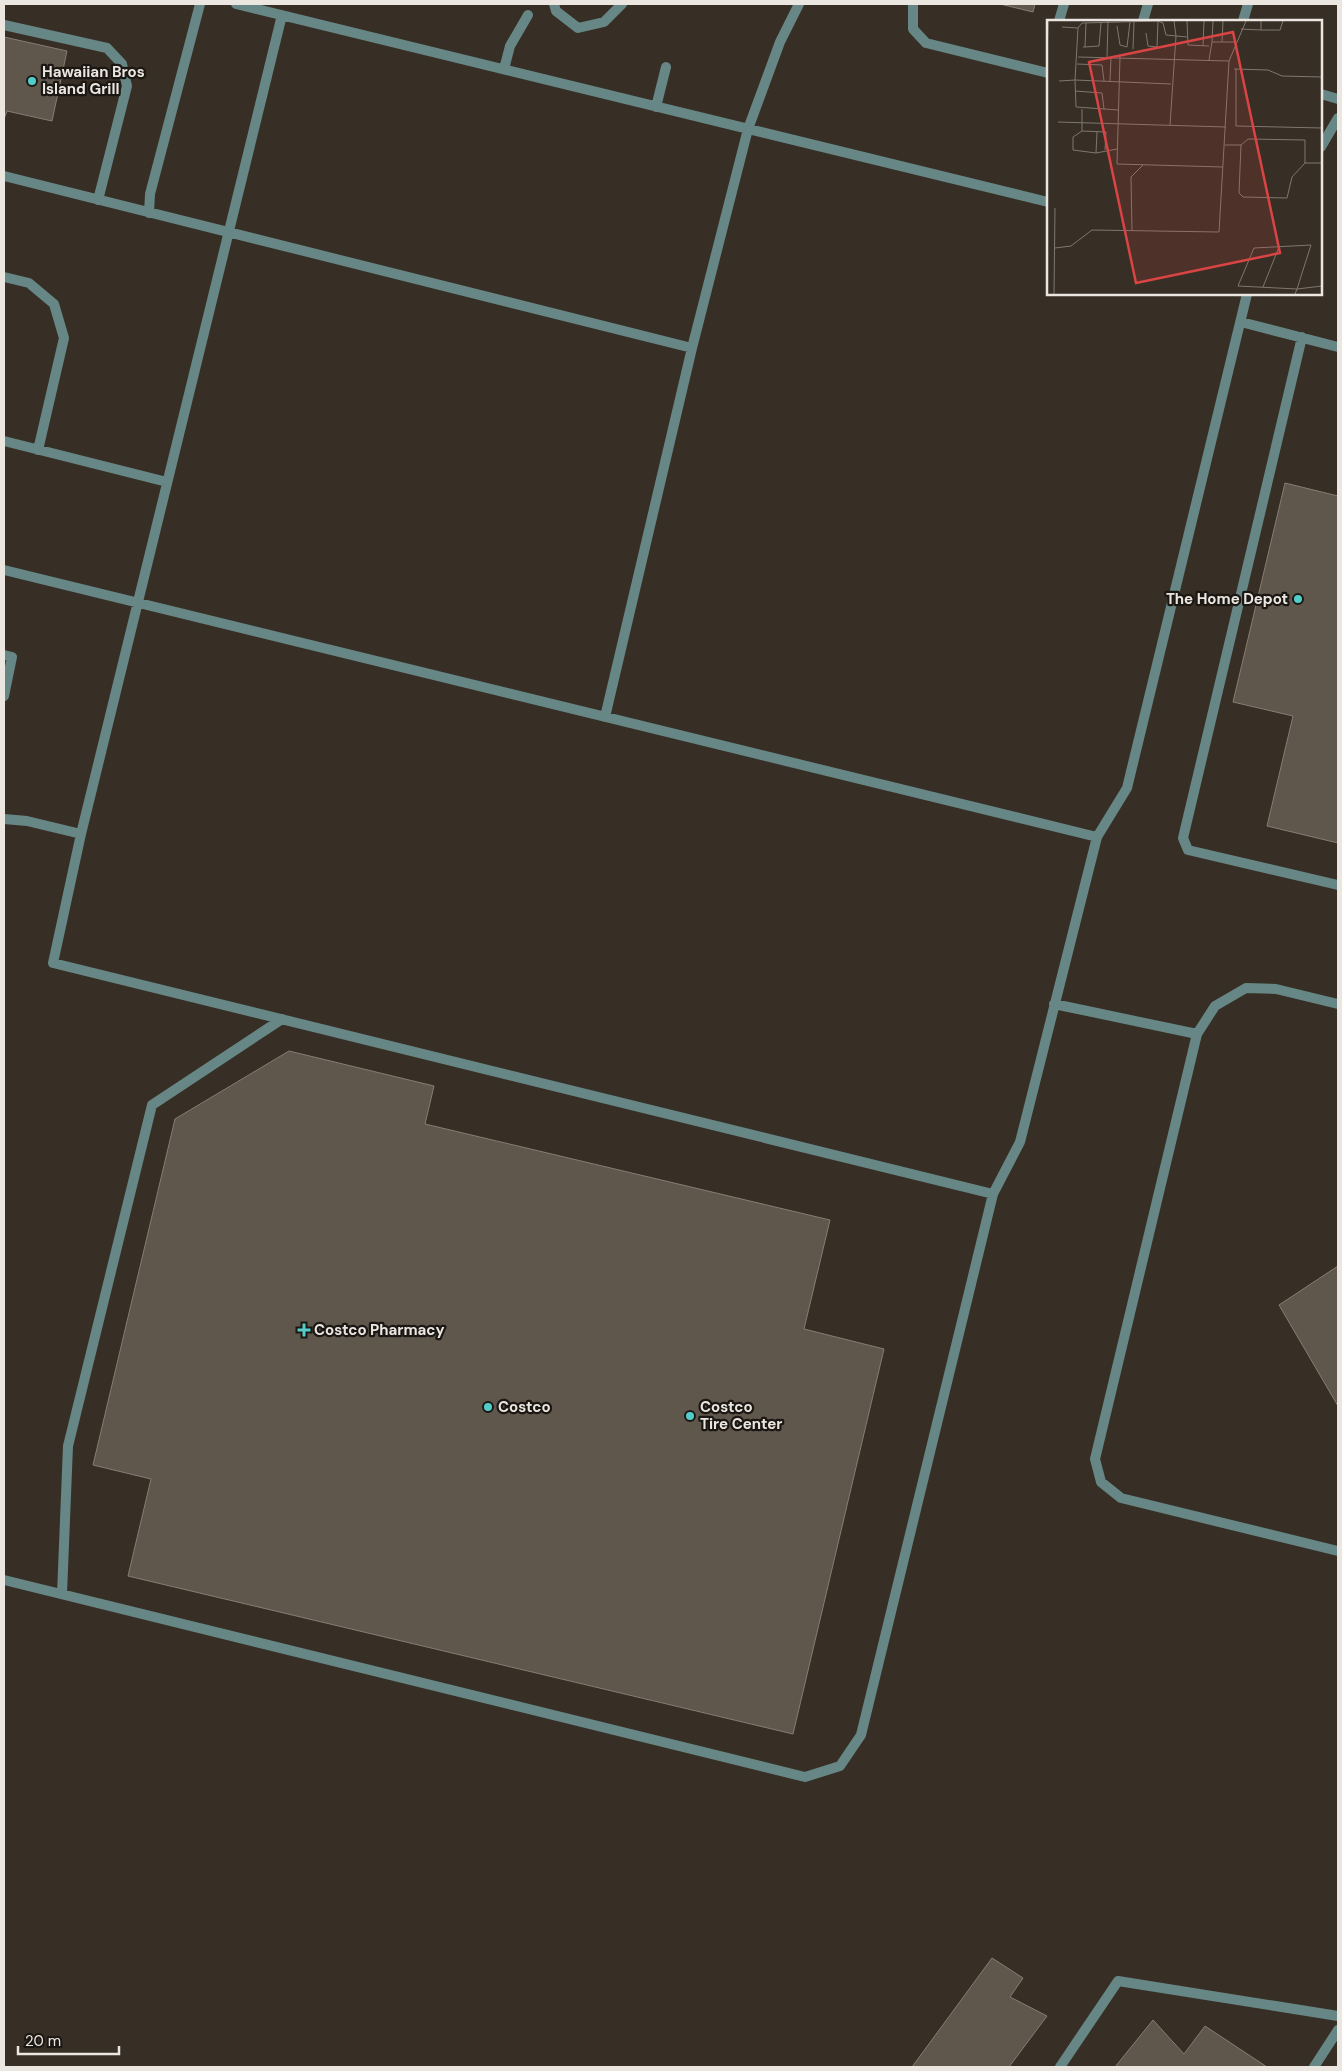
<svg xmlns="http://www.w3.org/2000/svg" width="1342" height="2071" font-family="'DM Sans',sans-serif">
<rect width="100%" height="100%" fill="#372e25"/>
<!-- building -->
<path fill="#5f564c" stroke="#877d73" d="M1000,4H1035L1033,12Z
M4,37L67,51L52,121L7,111L4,119Z
M1285,483L1338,496V843L1267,826L1293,716L1233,702Z
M289,1051L434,1086L425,1124L830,1220L804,1329L884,1349L793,1734L128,1576L151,1479L93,1465L175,1119Z
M1338,1266V1406L1279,1305Z
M992,1958L1023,1978L1010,1997L1047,2016L1009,2067H912Z
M1153,2020L1184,2054L1205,2026L1267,2067H1115Z"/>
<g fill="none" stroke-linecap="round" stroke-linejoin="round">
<!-- lane -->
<path stroke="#668785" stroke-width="10" d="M236,4L1048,202
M554,4L556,11L578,28L604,22L622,4
M913,4V29L926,43L1048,73
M282,15L81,834L53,963L993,1194
M1059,21L1064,4
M1143,21L1148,4
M1243,21L1248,4
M4,25L107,48L122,64L127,86L98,200
M504,69L510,46L528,15
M1321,94L1338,99
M656,107L666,67
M1321,147L1338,118
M4,176L692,348
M149,213L150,194L200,4
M4,277L29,283L54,304L64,338L38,450
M1241,322L1338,347
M1302,337L1183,838L1188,850L1338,885
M4,441L167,482
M4,570L1097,837
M4,655L12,657L4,696
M605,717L692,348L748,129L780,42L799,4
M4,819L27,821L81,834
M1054,1004L1197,1034L1215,1006L1246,988L1276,989L1338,1004
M1197,1034L1095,1459L1101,1482L1121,1498L1338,1551
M4,1580L805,1777L840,1766L861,1735L993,1194L1020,1142L1097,837L1127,788L1247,294
M62,1594L68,1446L152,1105L282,1019
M1060,2067L1118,1981L1338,2016
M1314,2067L1338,2030"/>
</g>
<!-- markers -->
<g fill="#53cdca" stroke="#1b1713" stroke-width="2">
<circle cx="32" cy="81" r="5"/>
<circle cx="1298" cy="599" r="5"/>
<path d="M301.5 1322.5h5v5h5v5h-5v5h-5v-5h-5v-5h5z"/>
<circle cx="488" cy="1407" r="5"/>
<circle cx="690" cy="1416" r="5"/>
</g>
<g text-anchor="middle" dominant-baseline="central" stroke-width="4.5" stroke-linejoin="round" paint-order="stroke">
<!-- poi labels -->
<g font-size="15" font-weight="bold" fill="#ece6e1" stroke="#1b1713" text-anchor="start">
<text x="42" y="72">Hawaiian Bros<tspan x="42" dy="17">Island Grill</tspan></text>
<text x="1288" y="599" text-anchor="end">The Home Depot</text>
<text x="314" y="1330">Costco Pharmacy</text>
<text x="498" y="1407">Costco</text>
<text x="700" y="1407">Costco<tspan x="700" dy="17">Tire Center</tspan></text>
</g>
</g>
<!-- overview -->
<g transform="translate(1047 20)">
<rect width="275" height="275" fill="#372e25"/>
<path fill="none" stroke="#7f7870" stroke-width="1" d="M140,1L141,25L162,26M70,6L73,25L80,27L83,2M15,7L31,8M194,9L214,10V1M214,10H233L236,1M99,13L101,26L110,27L111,1M165,22L166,1M175,22L176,1M156,26L157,1M36,27H38L39,3M38,27L52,26L54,3M86,29L87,2M31,37L182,41M60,37L61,1M73,37L70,144L176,147M162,40L165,22H189M0,43L1,1M30,44L55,45L57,61M187,49L221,50L235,56L275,57M189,49V106L275,108M12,61L28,60L31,8L35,3L111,1L116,3L119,15L140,17M63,61L64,37M28,71L55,73L57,89M35,89V111L26,117V130L49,133L70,129M71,90L29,87L28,60L124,64M11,102L179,107M123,105L129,16L127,1M35,111L59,112L58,130M178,125H194L201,119L258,120V143H275M194,125L192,173L196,177L240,178L245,157L258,143M49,133L50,112M85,211L84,157L96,145M8,228L24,226L45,210L172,212L182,41L199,1M216,267L232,227M7,274L8,188M248,274L250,269L264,225L207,228L191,266L250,269L275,266"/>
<path fill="#d94444" fill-opacity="0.15" stroke="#d94444" stroke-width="2.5" d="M186,12L233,233L89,263L42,42Z"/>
<rect width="275" height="275" fill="none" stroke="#ece6e1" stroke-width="2.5"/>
</g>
<!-- border -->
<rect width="1342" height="2071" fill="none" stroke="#ece6e1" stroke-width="10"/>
<!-- scale -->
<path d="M18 2046v8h101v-8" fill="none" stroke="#ece6e1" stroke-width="2.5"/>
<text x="25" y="2046" font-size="15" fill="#ece6e1" stroke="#1b1713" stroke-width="4" paint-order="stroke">20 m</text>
</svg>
